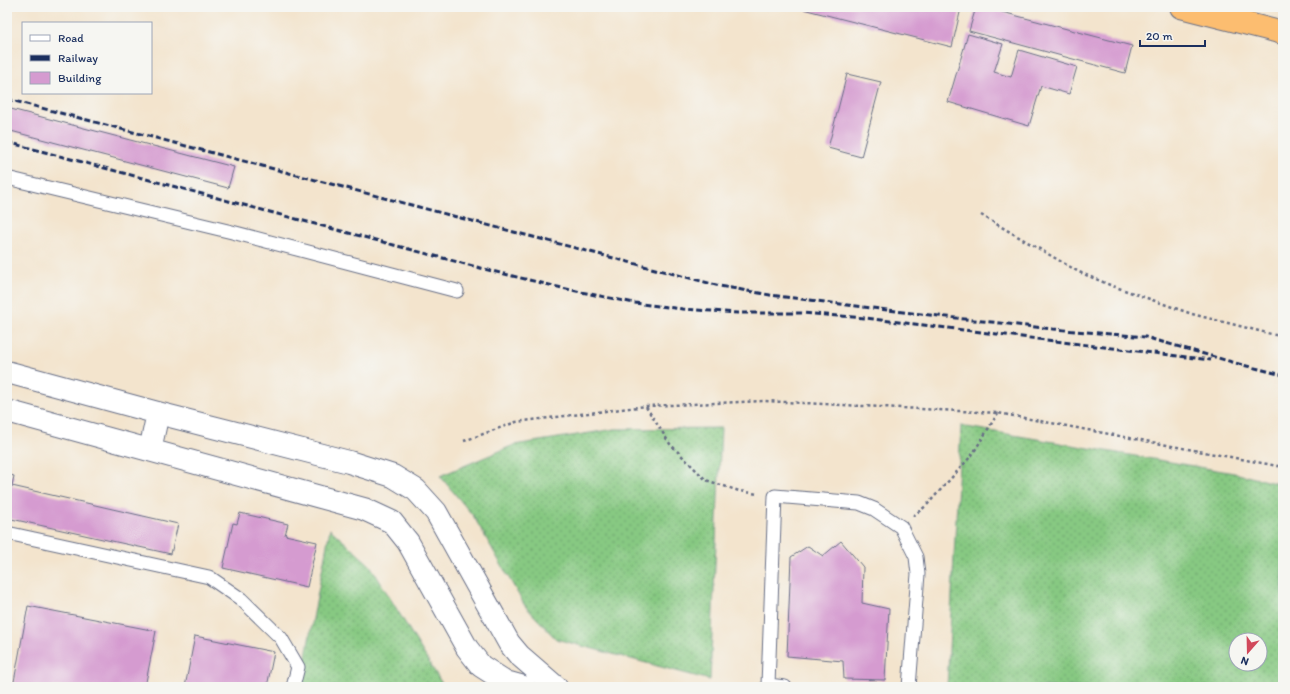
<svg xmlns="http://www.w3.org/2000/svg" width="1290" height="694" font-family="Itim,sans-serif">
<defs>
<pattern id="grass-dots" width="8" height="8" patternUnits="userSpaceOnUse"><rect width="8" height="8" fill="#87c982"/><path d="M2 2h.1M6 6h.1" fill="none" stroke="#6ea46e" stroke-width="1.8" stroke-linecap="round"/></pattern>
</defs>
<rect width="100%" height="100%" fill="#f6f6f2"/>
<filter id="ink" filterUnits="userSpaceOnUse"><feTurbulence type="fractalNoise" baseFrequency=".025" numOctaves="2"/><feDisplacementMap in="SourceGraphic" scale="8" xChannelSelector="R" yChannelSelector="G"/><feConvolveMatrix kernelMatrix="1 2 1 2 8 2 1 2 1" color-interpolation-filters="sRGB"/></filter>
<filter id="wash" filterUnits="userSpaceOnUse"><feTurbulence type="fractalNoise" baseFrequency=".012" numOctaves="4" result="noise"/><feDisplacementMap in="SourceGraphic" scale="16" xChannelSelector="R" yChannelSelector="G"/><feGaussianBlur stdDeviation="0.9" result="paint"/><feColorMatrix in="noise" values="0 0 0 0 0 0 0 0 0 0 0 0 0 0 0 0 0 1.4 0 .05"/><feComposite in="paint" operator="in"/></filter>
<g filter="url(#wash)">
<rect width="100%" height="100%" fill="#f3e4cd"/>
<!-- grass -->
<path fill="url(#grass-dots)" stroke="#517c70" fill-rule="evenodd" d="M961,426L1234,473L1283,485V687H947ZM1236,640H1260V664H1236Z
M721,428L710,680L556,639L525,606L474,517L440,476L514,445L615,429Z
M330,529L370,565L444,687H300Z"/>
<g id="blocks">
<!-- building -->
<path fill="#d59bd0" d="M795,7H958L961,8L952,47Z
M976,7H983L1132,46L1125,73L969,31Z
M968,34L1003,44L994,72L1011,77L1019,50L1077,67L1069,94L1041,86L1029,126L948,102Z
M847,74L881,82L861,157L828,148Z
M7,108L234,167L228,188L7,130Z
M7,474L14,476L12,486L178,524L171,554L7,518Z
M240,513L288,524L285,535L317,542L307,587L223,568L233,523L237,524Z
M841,541L863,567L862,603L889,609L885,680L844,679L843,661L787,656L791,557L808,546L823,556Z
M28,606L156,631L145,687H13Z
M195,636L274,652L267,687H185Z"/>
</g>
</g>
<g filter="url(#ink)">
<use href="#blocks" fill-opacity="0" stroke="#676e85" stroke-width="1"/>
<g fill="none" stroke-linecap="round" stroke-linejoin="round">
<defs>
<path id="service" d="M7,178L232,232L457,291
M7,533L209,577L241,599L281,638L298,667L293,687
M768,685L775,496L859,503L874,509L901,527L916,557L918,574L909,687
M767,687L768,685L785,687"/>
<path id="tertiary" d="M7,372L158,413L349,462L393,476L416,490L436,512L509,643L519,655L556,687
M7,411L364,509L392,522L408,542L467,648L481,666L506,682L524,687
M150,450L158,413"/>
<path id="trunk" d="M1181,7L1283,33"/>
</defs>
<!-- service casing -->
<use href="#service" stroke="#676e85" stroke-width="15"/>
<!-- tertiary casing -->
<use href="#tertiary" stroke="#676e85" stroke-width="24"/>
<!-- trunk casing -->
<use href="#trunk" stroke="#676e85" stroke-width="24"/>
<!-- path -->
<path stroke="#676e85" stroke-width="2.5" stroke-dasharray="3 3" stroke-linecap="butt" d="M981,215L1079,272L1110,285L1192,314L1283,337
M646,407L670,444L706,480L739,491L758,494
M464,441L516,422L646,406L765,401L998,413L1283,467
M913,516L926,506L972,455L998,413"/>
<!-- service -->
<use href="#service" stroke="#fff" stroke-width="13"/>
<!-- tertiary -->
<use href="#tertiary" stroke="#fff" stroke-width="22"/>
<!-- trunk -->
<use href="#trunk" stroke="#fcbd6f" stroke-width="22"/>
<!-- rail -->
<path stroke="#1b2f5e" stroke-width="3" stroke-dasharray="6 3" stroke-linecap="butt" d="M7,99L720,286L770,295L903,312L1053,329L1145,337L1239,364L1283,375
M7,142L484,269L562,288L634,303L683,309L738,313H801L865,318L1211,360"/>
</g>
</g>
<!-- margin -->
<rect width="1290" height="694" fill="none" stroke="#f6f6f2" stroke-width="24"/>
<!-- legend -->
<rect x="22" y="22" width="130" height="72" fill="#f6f6f2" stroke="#9ea6b7"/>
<rect x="30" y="35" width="20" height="6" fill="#ffffff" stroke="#9ea6b7"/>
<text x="58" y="42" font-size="12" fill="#1b2f5e">Road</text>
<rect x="30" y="55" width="20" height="6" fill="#1b2f5e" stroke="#9ea6b7"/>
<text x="58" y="62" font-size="12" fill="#1b2f5e">Railway</text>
<rect x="30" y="72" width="20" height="12" fill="#d59bd0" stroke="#9ea6b7"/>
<text x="58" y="82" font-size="12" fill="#1b2f5e">Building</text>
<!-- north arrow -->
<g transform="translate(1248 652) rotate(200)"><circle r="19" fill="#f6f6f2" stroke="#9ea6b7"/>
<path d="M0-3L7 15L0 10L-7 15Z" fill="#d1495b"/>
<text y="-6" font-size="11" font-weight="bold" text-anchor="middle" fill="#1b2f5e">N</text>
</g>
<!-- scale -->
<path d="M1140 40v6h65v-6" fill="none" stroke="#1b2f5e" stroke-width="2"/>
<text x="1146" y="40" font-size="12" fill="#1b2f5e" stroke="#f6f6f2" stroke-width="3" paint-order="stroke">20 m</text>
</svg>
